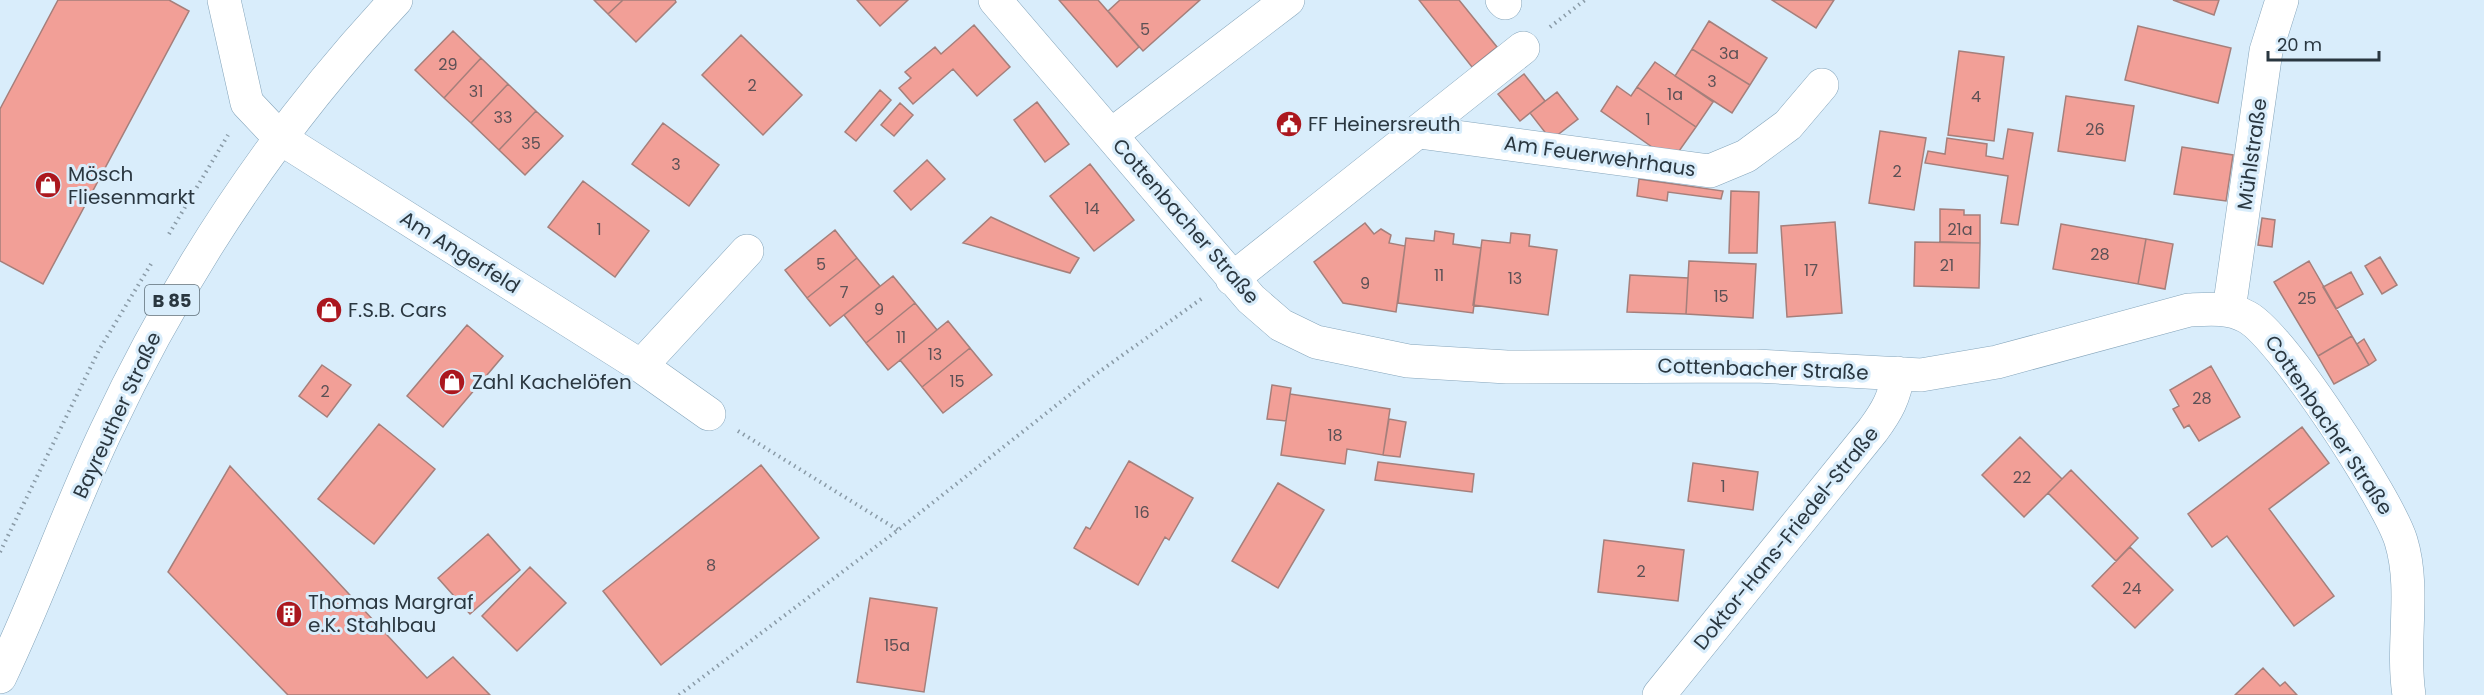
<svg xmlns="http://www.w3.org/2000/svg" width="2484" height="695" font-family="Poppins,sans-serif">
<rect width="100%" height="100%" fill="#d9edfb"/>
<!-- building -->
<path fill="#f29f97" stroke="#a57f7b" stroke-width="1.5" d="M58,0H169L189,11L43,284L0,261V109Z
M594,0H623L608,14Z
M623,0H675L676,2L636,42L608,14Z
M857,0H908L880,26Z
M1059,0H1098L1139,47L1117,67Z
M1120,0H1200L1143,51L1108,11Z
M1419,0H1459L1497,47L1472,67Z
M1772,0H1834L1816,28Z
M2173,0H2219L2214,15Z
M1709,21L1767,58L1750,85L1692,49Z
M974,25L1010,67L977,96L953,69L913,104L899,88L911,78L905,72L935,47L941,54Z
M2138,26L2231,48L2218,103L2125,80Z
M453,31L481,58L444,98L415,70Z
M741,35L802,95L763,135L702,75Z
M1692,49L1750,85L1732,113L1675,76Z
M1959,51L2004,57L1994,141L1948,135Z
M481,58L508,84L471,123L444,98Z
M1655,62L1713,102L1696,127L1637,87Z
M1524,74L1545,101L1520,121L1498,94Z
M508,84L536,111L499,150L471,123Z
M1617,86L1631,96L1637,87L1696,127L1672,161L1601,111Z
M880,90L891,100L856,141L845,132Z
M1557,92L1578,119L1551,140L1530,113Z
M2066,96L2134,106L2125,161L2058,151Z
M1037,102L1069,144L1045,162L1014,120Z
M900,103L913,115L894,136L881,125Z
M536,111L563,136L525,175L499,150Z
M663,123L719,165L689,206L632,164Z
M2008,129L2033,133L2018,225L2001,223L2008,176L1925,163L1928,151L1945,154L1947,138L1987,144L1986,156L2003,159Z
M1880,131L1926,138L1914,210L1869,203Z
M2182,147L2233,155L2226,201L2174,194Z
M927,160L945,179L911,210L894,191Z
M1090,164L1134,220L1094,251L1050,196Z
M1639,179L1723,191L1721,199L1668,192L1667,201L1637,196Z
M583,181L649,231L615,277L548,227Z
M1731,191L1759,192L1757,253H1729Z
M1940,209L1964,210V215H1980V243L1940,242Z
M991,217L1079,258L1070,273L963,243Z
M2262,218L2275,220L2272,247L2258,245Z
M1835,222L1842,313L1787,317L1781,226Z
M1365,223L1374,234L1381,229L1391,235L1389,243L1405,246L1396,312L1343,303L1314,262Z
M2061,224L2146,239L2138,284L2053,269Z
M835,230L857,258L807,298L785,270Z
M1435,231L1454,234L1453,244L1481,248L1473,313L1398,303L1406,238L1434,241Z
M1511,233L1530,235L1529,246L1557,250L1548,315L1473,305L1482,240L1510,243Z
M2146,239L2173,244L2165,289L2138,284Z
M1915,242L1980,243L1979,288L1914,286Z
M2380,257L2397,285L2382,294L2365,266Z
M857,258L880,286L830,326L807,298Z
M1689,261L1756,264L1753,318L1686,314Z
M2309,261L2352,336L2318,356L2274,282Z
M2351,272L2363,294L2336,309L2323,287Z
M1630,275L1688,278L1686,314L1627,312Z
M893,276L915,303L866,343L844,315Z
M915,303L937,330L888,370L866,343Z
M948,321L970,348L922,387L900,360Z
M467,325L503,356L443,427L407,396Z
M2352,336L2369,365L2334,384L2318,356Z
M2364,339L2376,360L2369,365L2357,344Z
M970,348L992,375L943,413L922,387Z
M322,365L351,385L327,417L299,396Z
M2211,366L2240,417L2199,441L2189,425L2184,428L2173,409L2179,406L2170,390Z
M1272,385L1291,388L1286,421L1267,419Z
M1290,394L1390,409L1383,455L1347,449L1345,464L1281,455Z
M1389,419L1406,422L1400,457L1383,455Z
M379,424L435,469L374,544L318,499Z
M2302,427L2329,463L2269,509L2334,596L2294,626L2227,536L2212,547L2188,514Z
M2020,437L2062,479L2024,517L1982,475Z
M1129,461L1193,498L1169,540L1165,537L1138,585L1074,548L1086,527L1090,529Z
M1378,462L1474,474L1472,492L1375,480Z
M1693,463L1758,472L1753,510L1688,501Z
M761,465L819,538L661,665L603,591Z
M230,466L427,678L453,657L490,695H288L168,572Z
M2071,470L2138,538L2116,561L2048,493Z
M1278,483L1324,510L1278,588L1232,561Z
M488,534L520,570L470,614L438,578Z
M1604,540L1684,550L1678,601L1598,592Z
M2130,547L2173,590L2135,628L2092,586Z
M530,567L566,603L517,651L482,616Z
M870,598L937,608L924,692L857,682Z
M2263,668L2280,686L2285,682L2297,695H2235Z"/>
<g fill="none" stroke-linecap="round" stroke-linejoin="round">
<defs>
<path id="minor" d="M224,0L247,103L280,138L641,366L709,414
M995,0L1251,299L1281,325L1316,342L1408,361L1507,367L1756,366L1921,375L1997,362L2189,310C2209,309 2229,307 2247,317C2282,336 2389,501 2401,541C2416,590 2401,644 2409,695
M1502,0L1505,3
M1419,132L1710,171L1746,156L1788,125L1822,85
M1111,135L1288,0
M1232,279L1523,48
M2229,310L2266,51L2282,0
M641,366L747,251
M1659,695L1873,430C1887,411 1895,397 1898,373"/>
<path id="major" d="M0,677C39,596 68,511 106,431C181,271 275,129 396,0"/>
</defs>
<!-- minor casing -->
<use href="#minor" stroke="#85a5bb" stroke-width="34"/>
<!-- major casing -->
<use href="#major" stroke="#85a5bb" stroke-width="34"/>
<!-- path -->
<path stroke="#8a9ba7" stroke-width="4" stroke-dasharray="1.5 4.5" stroke-linecap="butt" d="M1550,27L1585,0
M169,234L228,135
M738,431L898,530
M0,552L99,350L151,264
M679,695L898,530L1096,374L1204,297"/>
<!-- minor -->
<use href="#minor" stroke="#fff" stroke-width="33"/>
<!-- major -->
<use href="#major" stroke="#fff" stroke-width="33"/>
</g>
<!-- icons -->
<defs>
<symbol id="civic-disc" viewBox="-11 -11 22 22"><circle r="9.5" fill="#ab171e" stroke="#d9edfb"/><path d="M-.6-6.5H3V-4.5H.6V-3L4-1V1h2V6H-6V1h2V-1L-.6-3ZM-1.2 2.5V6h2.4V2.5Z" fill="#fff"/></symbol>
<symbol id="shop-disc" viewBox="-11 -11 22 22"><circle r="9.5" fill="#ab171e" stroke="#d9edfb"/><path d="M-5-2.5h2.3a2.7 3.5 0 0 1 5.4 0H5L5.5 6h-11ZM-1.5-2.5h3a1.5 2.3 0 0 0-3 0Z" fill="#fff"/></symbol>
<symbol id="building-disc" viewBox="-11 -11 22 22"><circle r="9.5" fill="#ab171e" stroke="#d9edfb"/><path d="M-4-6H4V6H1V3H-1V6H-4ZM-2.5-4.3h1.7v1.8h-1.7ZM.8-4.3h1.7v1.8H.8ZM-2.5-1h1.7V.8h-1.7ZM.8-1h1.7V.8H.8Z" fill="#fff"/></symbol>
</defs>
<g fill-rule="evenodd">
<use href="#civic-disc" x="1274" y="109" width="30" height="30"/>
<use href="#shop-disc" x="33" y="170" width="30" height="30"/>
<use href="#shop-disc" x="314" y="295" width="30" height="30"/>
<use href="#shop-disc" x="437" y="367" width="30" height="30"/>
<use href="#building-disc" x="274" y="599" width="30" height="30"/>
</g>
<g text-anchor="middle" dominant-baseline="central" stroke-width="6" stroke-linejoin="round" paint-order="stroke">
<!-- number labels -->
<g font-size="16" fill="#5c5156">
<text x="1145" y="29">5</text>
<text x="1729" y="53">3a</text>
<text x="448" y="64">29</text>
<text x="1712" y="81">3</text>
<text x="752" y="85">2</text>
<text x="476" y="91">31</text>
<text x="1675" y="94">1a</text>
<text x="1976" y="96">4</text>
<text x="503" y="117">33</text>
<text x="1648" y="119">1</text>
<text x="2095" y="129">26</text>
<text x="531" y="143">35</text>
<text x="676" y="164">3</text>
<text x="1897" y="171">2</text>
<text x="1092" y="208">14</text>
<text x="599" y="229">1</text>
<text x="1960" y="229">21a</text>
<text x="2100" y="254">28</text>
<text x="821" y="264">5</text>
<text x="1947" y="265">21</text>
<text x="1811" y="270">17</text>
<text x="1439" y="275">11</text>
<text x="1515" y="278">13</text>
<text x="1365" y="283">9</text>
<text x="844" y="292">7</text>
<text x="1721" y="296">15</text>
<text x="2307" y="298">25</text>
<text x="879" y="309">9</text>
<text x="901" y="337">11</text>
<text x="935" y="354">13</text>
<text x="957" y="381">15</text>
<text x="325" y="391">2</text>
<text x="2202" y="398">28</text>
<text x="1335" y="435">18</text>
<text x="2022" y="477">22</text>
<text x="1723" y="486">1</text>
<text x="1142" y="512">16</text>
<text x="711" y="565">8</text>
<text x="1641" y="571">2</text>
<text x="2132" y="588">24</text>
<text x="897" y="645">15a</text>
</g>
<!-- shield labels -->
<rect fill="#d9edfb" stroke="#5e6e78" stroke-width="1.5" x="145" y="285" width="54" height="30" rx="4.5"/>
<g font-size="18" font-weight="bold" fill="#2a3740">
<text x="172" y="300">B 85</text>
</g>
<!-- poi labels -->
<g font-size="20" fill="#2a3740" stroke="#d9edfb" text-anchor="start">
<text x="1308" y="124">FF Heinersreuth</text>
<text x="68" y="174">Mösch<tspan x="68" dy="23">Fliesenmarkt</tspan></text>
<text x="348" y="310">F.S.B. Cars</text>
<text x="472" y="382">Zahl Kachelöfen</text>
<text x="308" y="602">Thomas Margraf<tspan x="308" dy="23">e.K. Stahlbau</tspan></text>
</g>
<!-- street labels -->
<g font-size="20" fill="#2a3740" stroke="#d9edfb">
<text transform="translate(2252 154) rotate(-82)">Mühlstraße</text>
<text transform="translate(1600 156) rotate(8)">Am Feuerwehrhaus</text>
<text transform="translate(1186 221) rotate(49)">Cottenbacher Straße</text>
<text transform="translate(460 252) rotate(32)">Am Angerfeld</text>
<text transform="translate(1763 369) rotate(2)">Cottenbacher Straße</text>
<text transform="translate(117 415) rotate(-65)">Bayreuther Straße</text>
<text transform="translate(2329 425) rotate(56)">Cottenbacher Straße</text>
<text transform="translate(1786 538) rotate(-51)">Doktor-Hans-Friedel-Straße</text>
</g>
</g>
<!-- scale -->
<path d="M2268 51v9h111v-9" fill="none" stroke="#2a3740" stroke-width="3"/>
<text x="2277" y="51" font-size="18" fill="#2a3740" stroke="#d9edfb" stroke-width="4.5" paint-order="stroke">20 m</text>
</svg>
